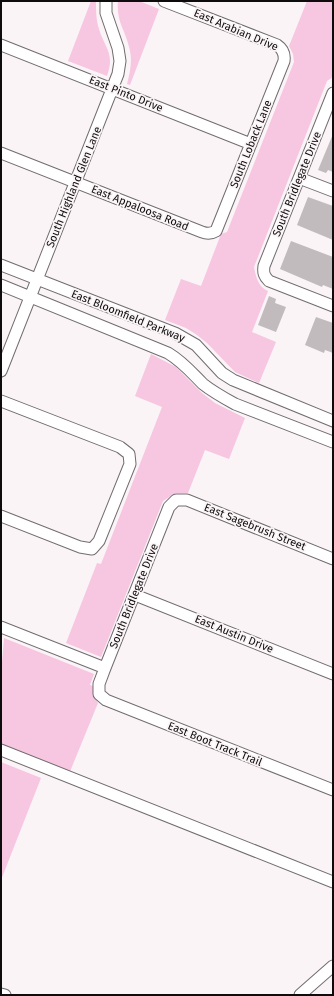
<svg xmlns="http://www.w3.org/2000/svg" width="334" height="996" font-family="'Fira Sans',sans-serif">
<rect width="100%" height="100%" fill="#faf4f7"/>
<!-- green -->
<path fill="#f7c6e1" d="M91,1H96C96,10 96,20 99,29C105,49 115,53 107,76L68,61Z
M118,1H139L159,9L130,85L127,84C130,72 133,60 129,47C125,29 116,22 118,1Z
M307,1H333V77L327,81L254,267C256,277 258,287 268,291L252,332L276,342L259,383L235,372L207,343L197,335L186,328L165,320L181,279L201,286L221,234L227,232L294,62L293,54L289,46Z
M151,354L176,367L202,393L215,403L245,418L229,459L205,450L188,493H176L163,501L101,657L66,643L97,563L101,564L162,407L135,396Z
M4,638L94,674L90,685L93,686V692L98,703L69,774L1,747V675Z
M1,762L41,778L1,880Z"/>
<!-- building -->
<path fill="#c1bbbe" d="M333,134V172L328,170L326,173L318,170Z
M308,197L333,206V240L297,225Z
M291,241L333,257V289L323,285L322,287L280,269Z
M269,296L276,299L275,303L286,307L276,332L258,325Z
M316,317L333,323V353L325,350L324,353L305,345Z"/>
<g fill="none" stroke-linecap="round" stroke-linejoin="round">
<defs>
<path id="minor" d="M1,45L251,144
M333,93L264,266C263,273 264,276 269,281L333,306
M1,153L202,232C207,234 211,234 216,231L284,61C285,54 283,49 277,45L164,1
M299,178L333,191
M1,265L175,333L196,345L222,373L233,380L333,421
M1,285L168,353C183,362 191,372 203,384C213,392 224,398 235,404L333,442
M1,371L118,74L120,61L118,48L106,13V1
M1,401L120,447L129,454L130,464L99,541L92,549L80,547L1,516
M333,559L187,500H176L169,507L105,668L99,684V694L106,700L333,790
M135,595L333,674
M1,627L105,668
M1,750L333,882
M1,994L5,995
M300,995L333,966"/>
</defs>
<!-- minor casing -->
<use href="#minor" stroke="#716c6f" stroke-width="13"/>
<!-- minor -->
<use href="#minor" stroke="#fff" stroke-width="11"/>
</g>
<g text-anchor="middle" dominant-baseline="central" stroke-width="3.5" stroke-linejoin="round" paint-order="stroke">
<!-- street labels -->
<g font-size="11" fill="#0d0b0c" stroke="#faf4f7">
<text transform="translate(236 30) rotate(23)">East Arabian Drive</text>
<text transform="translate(126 94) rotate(22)">East Pinto Drive</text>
<text transform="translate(251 144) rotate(-68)">South Loback Lane</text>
<text transform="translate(297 184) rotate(-68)">South Bridlegate Drive</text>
<text transform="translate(74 187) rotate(-68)">South Highland Glen Lane</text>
<text transform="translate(140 208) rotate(22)">East Appaloosa Road</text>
<text transform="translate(128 316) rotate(22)">East Bloomfield Parkway</text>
<text transform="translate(255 527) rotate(22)">East Sagebrush Street</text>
<text transform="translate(134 596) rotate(-68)">South Bridlegate Drive</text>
<text transform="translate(234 634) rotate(22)">East Austin Drive</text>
<text transform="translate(215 744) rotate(22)">East Boot Track Trail</text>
</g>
</g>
<!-- border -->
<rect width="334" height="996" fill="none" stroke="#0d0b0c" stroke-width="4"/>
</svg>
